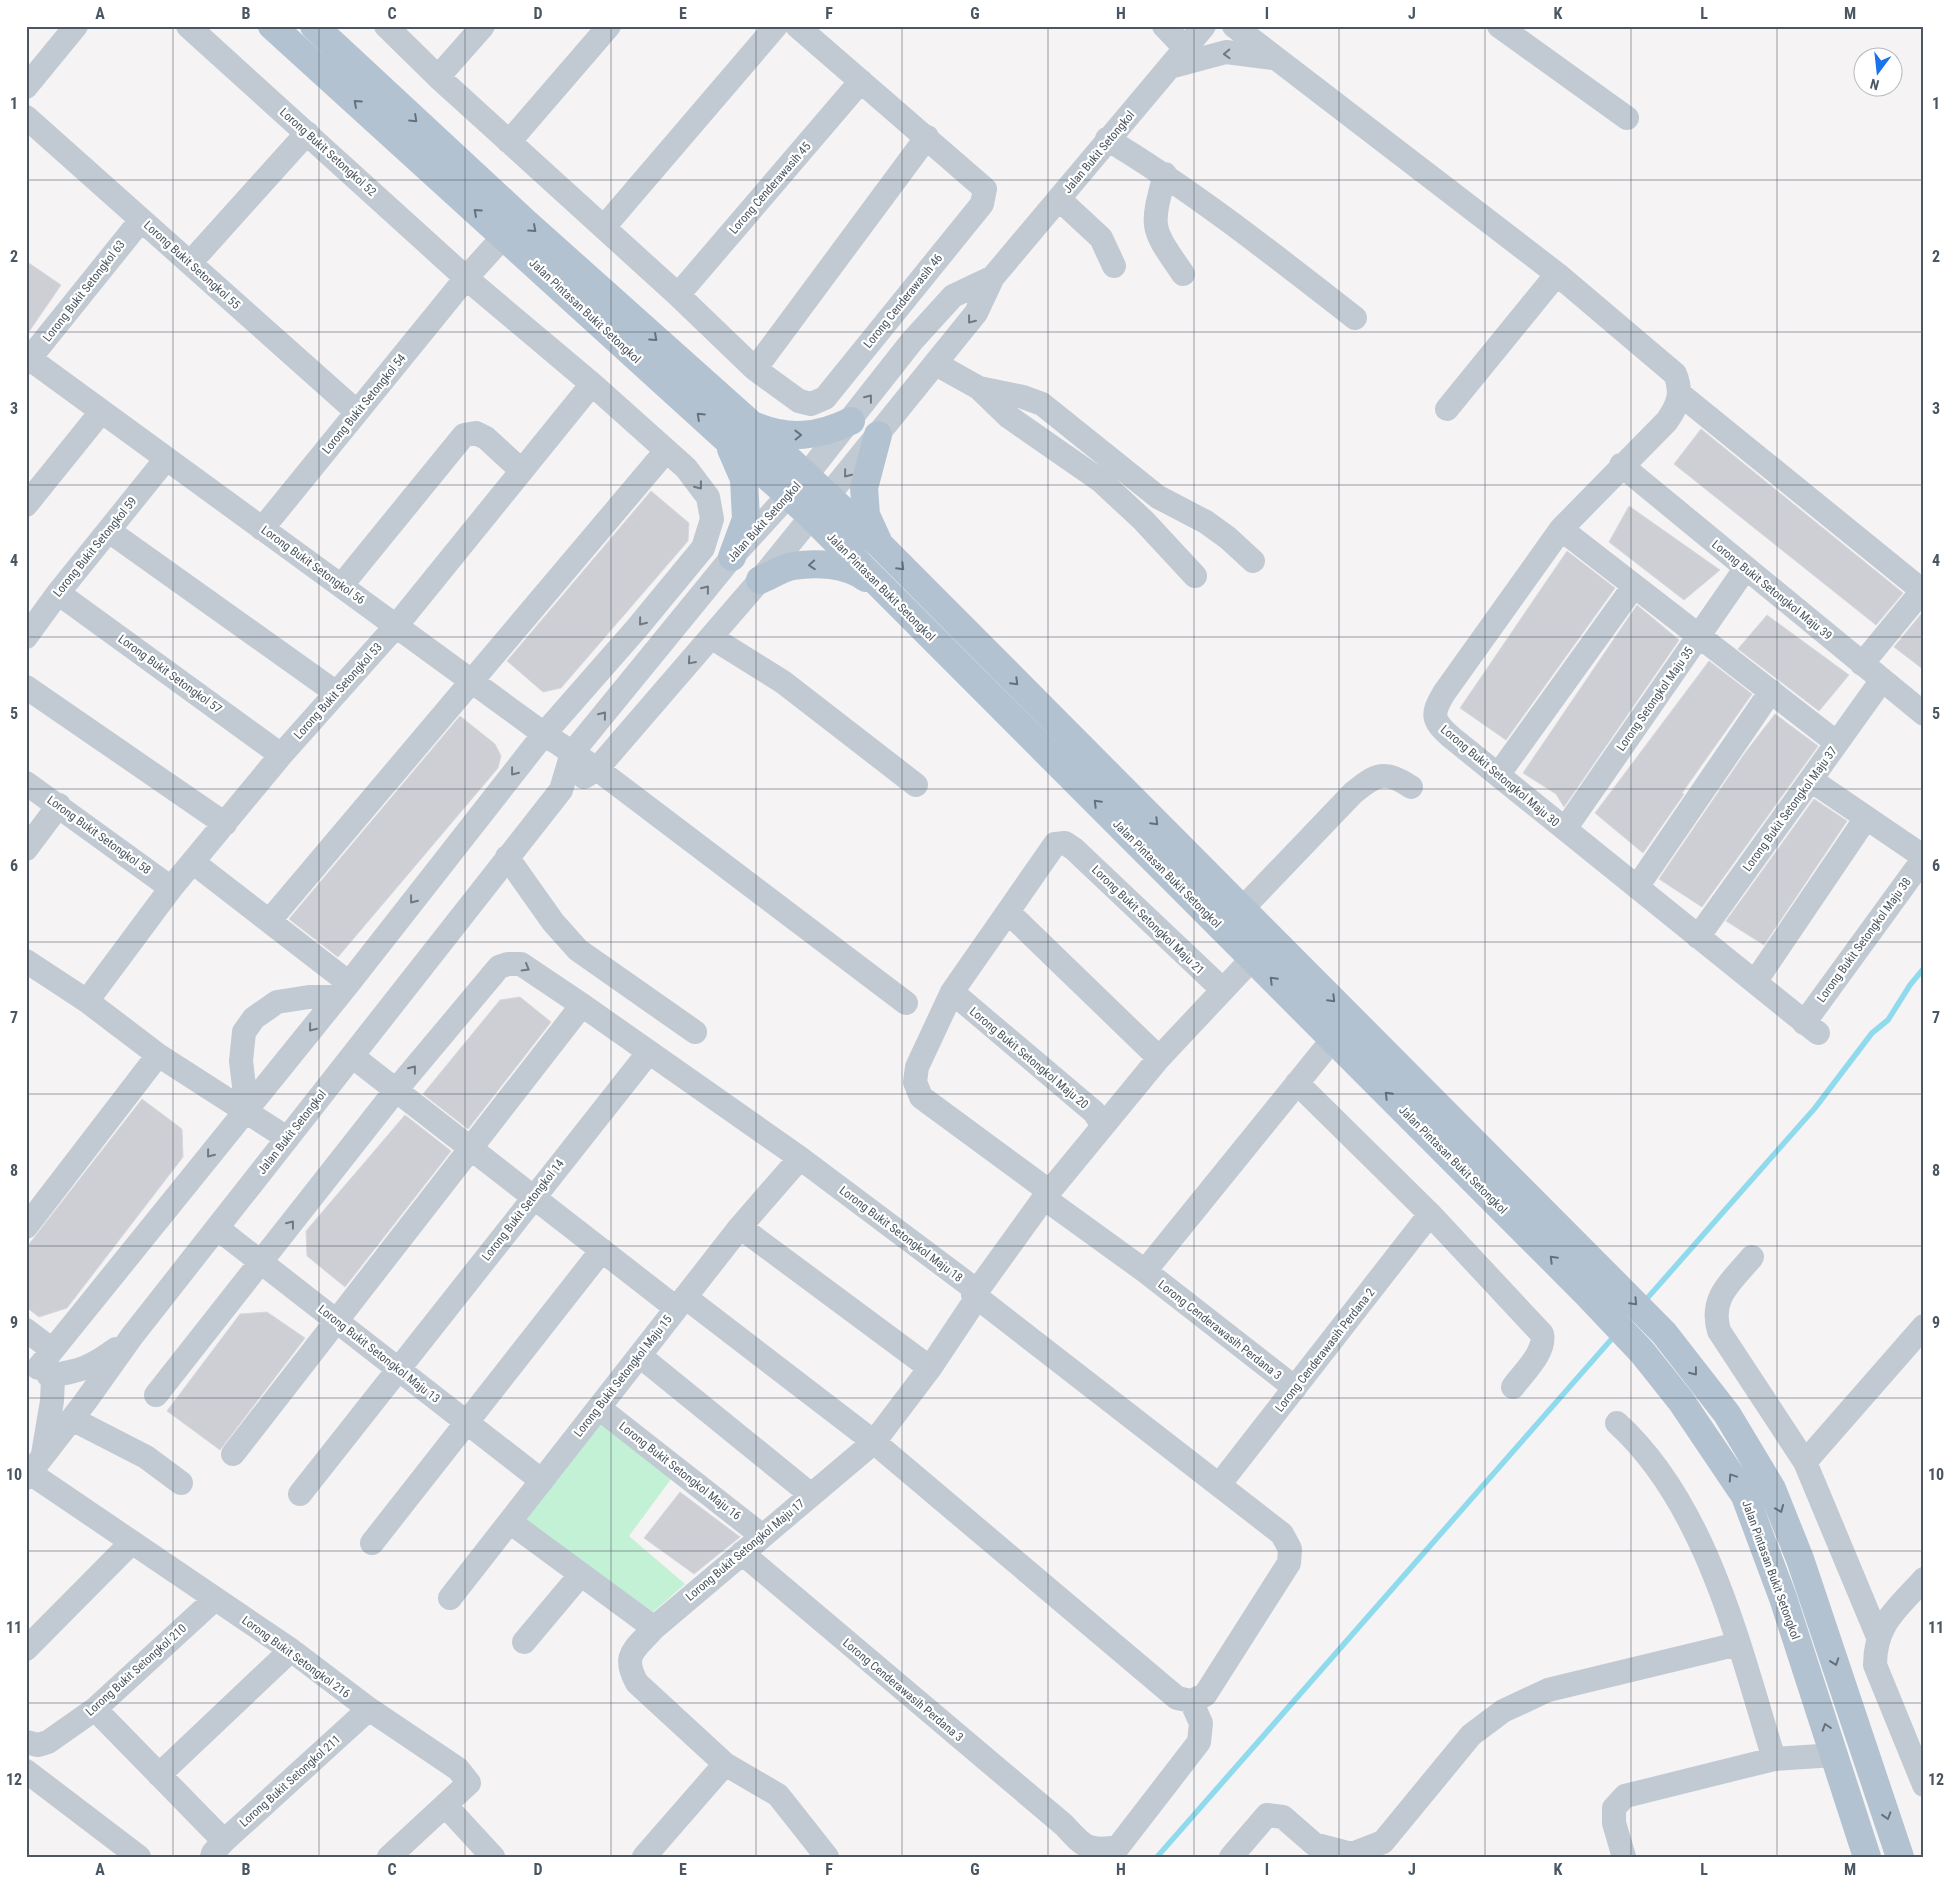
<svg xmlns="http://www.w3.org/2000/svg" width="1950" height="1883" font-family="'Roboto Condensed',sans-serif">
<rect width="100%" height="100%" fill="#f5f3f3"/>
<!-- green -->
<path fill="#c3f1d5" d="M600,1420L674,1475L629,1536L685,1584L652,1613L523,1519Z"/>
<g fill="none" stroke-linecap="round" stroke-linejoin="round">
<!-- stream -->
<path stroke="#90daee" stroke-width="5.5" d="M1643,1303L1815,1108L1872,1033L1888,1020L1910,985L1924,968
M1157,1857L1616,1334"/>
</g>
<!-- building -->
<path fill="#cdcfd5" stroke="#d7d9de" d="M26,261L61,285L26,336Z
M1701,429L1903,593L1876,625L1674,464Z
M651,491L689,523L688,541L561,688L543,692L507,661Z
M1629,506L1720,570L1684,600L1609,542Z
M1567,551L1615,588L1506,740L1460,708Z
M1637,605L1679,640L1564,807L1556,794L1523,773Z
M1922,613L1924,614V670L1894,647Z
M1767,615L1849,675L1819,711L1738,649Z
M1709,661L1752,694L1682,793L1684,794L1643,853L1595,813Z
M1775,714L1818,746L1702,907L1659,879L1745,753Z
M460,716L495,744L501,756L498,768L338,957L289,919Z
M1814,799L1847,821L1764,945L1726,921Z
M520,997L551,1022L468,1129L423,1094L500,1000Z
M142,1099L182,1129L183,1157L67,1308L39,1317L26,1307V1248Z
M405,1115L451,1151L345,1287L307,1256L306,1231Z
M267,1312L305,1338L220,1450L167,1411L240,1314Z
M680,1492L740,1537L694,1574L644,1538Z"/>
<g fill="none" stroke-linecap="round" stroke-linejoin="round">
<!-- minor -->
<path stroke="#c1cad2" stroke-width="24" d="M386,26L438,77L678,295L755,369L799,401L811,404L825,398L982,204L985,189L797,26
M1164,26L1185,48
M1234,26L1557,274L1675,374C1683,393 1678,405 1667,421L1561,529L1444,693C1431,715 1432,720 1451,737L1818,1033
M1499,26L1627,118
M1170,67L1226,52L1273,58
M438,77L483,26
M26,87L76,26
M26,117L357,412
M1107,139C1195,192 1274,255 1355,318
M509,142L609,26
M1165,174C1150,230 1151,227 1183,274
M1059,199L1101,238L1114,266
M604,227L776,26
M190,263L307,133
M678,295L861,81
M30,359L544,734L597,769L906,1003
M26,363L141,220
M936,364L979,388L1023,397L1042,404L1158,497L1206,522L1228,538L1253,561
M755,369L927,137
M979,388L1009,417L1101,481L1143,520L1195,576
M1680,394L1924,592
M1447,409L1557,274
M1621,465L1924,714
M26,505L101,412
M262,529L466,278L504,236
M1561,529L1837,743
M109,531L335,692
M341,586L464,435L476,433L486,438L522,471
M58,593L281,755
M26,637L58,593L166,459
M711,637L783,682L916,785
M1862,664L1922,591
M26,687L225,824
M1498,775L1634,586
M584,777L597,769L760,580L976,313L993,277L1204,26
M1811,780L1924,857
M26,783L171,888
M1565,829L1745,569
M26,849L59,805
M507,857L553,922L578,950L695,1032
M194,863L349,983
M1637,887L1771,691
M1242,909L1353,793C1376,774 1385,769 1411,787
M1008,912L1159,1058
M270,920L666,451
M1698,937L1882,680
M26,961L87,1001L158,1055L287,1138
M1755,982L1866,818
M952,992L1094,1112L1103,1126
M87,1001L171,888L281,755L396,626L592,384
M1804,1023L1924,858
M352,1056L676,1308
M1297,1083L1430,1214L1542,1334C1546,1352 1523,1373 1513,1387
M251,1103L244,1086L241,1061L244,1032L254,1018L277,1002L309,997H337
M1050,1192L921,1097L915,1082L917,1067L952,992L1055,844L1065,843L1074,849L1223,990
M1044,1198L1145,1271L1295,1388
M26,1227L158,1055
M740,1227L930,1368
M217,1228L542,1481
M1752,1257C1732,1281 1709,1297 1719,1331L1805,1462L1878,1637
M1145,1271L1333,1039
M974,1295L1044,1198L1159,1058L1252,959
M685,1297L874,1442L1177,1698L1191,1701L1205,1695L1289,1563L1290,1549L1282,1534L974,1295
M26,1330L51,1349
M640,1356L810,1494
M38,1368L349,983L544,734L637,628L703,548L712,519L708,497L686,468L592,384L466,278L188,26
M49,1376C80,1371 90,1368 116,1349
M156,1395L396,1090L499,967L508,964H521L582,1005L800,1158L972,1287L974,1302L930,1368L874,1442L654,1628C635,1650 621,1654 637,1683L725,1764L778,1795L827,1857
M599,1408L761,1535
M72,1419L146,1457L181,1483
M1617,1423C1707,1505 1739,1646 1774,1759
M43,1454L52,1401L53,1379
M233,1454L582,1005
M1805,1462L1924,1326
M30,1473L291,1650L369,1709L458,1769L469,1783L389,1857
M26,1478L85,1402L132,1336L561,790L572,753L732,557L805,477L912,341L953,296L993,277
M1219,1485L1430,1214
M300,1494L649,1052
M510,1522L654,1628
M372,1543L602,1250
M742,1553L1064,1825C1084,1847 1088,1852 1118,1847L1199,1742L1201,1723L1191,1701
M1924,1579C1898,1608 1875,1623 1875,1665L1924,1785
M450,1598L740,1227L800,1158
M524,1642L581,1574
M26,1649L132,1542
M95,1709L224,1841
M26,1742L38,1745L48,1742L95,1709L215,1599
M26,1771L139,1857
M159,1775L291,1650
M445,1805L493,1857
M212,1857L213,1853L224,1841L369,1709
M644,1857L725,1764
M1231,1857L1267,1815L1283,1817L1314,1844L1352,1854L1383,1842L1471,1735L1503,1711L1548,1690L1738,1644
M1624,1857L1614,1823V1808L1625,1796L1774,1759L1835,1755"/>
<!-- major -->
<path stroke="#b3c2d1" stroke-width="28" d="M272,26L811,516L1587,1294L1642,1352L1681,1401L1745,1496L1783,1598L1867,1857
M314,26L525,222L751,424L879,544L1664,1333L1727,1414L1772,1489L1800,1559L1900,1857
M755,426C789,440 818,437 851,421
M731,449L744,479L746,519L732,557
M878,541L866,515L864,488L878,435
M760,580C770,576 782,568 793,566C817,562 846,564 866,578"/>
</g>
<!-- one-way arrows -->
<defs><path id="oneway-chevron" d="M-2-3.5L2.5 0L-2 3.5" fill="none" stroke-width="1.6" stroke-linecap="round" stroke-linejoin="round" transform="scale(1.25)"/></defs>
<g stroke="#6e7983">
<use href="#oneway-chevron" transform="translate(1227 54) rotate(178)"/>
<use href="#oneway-chevron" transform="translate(971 320) rotate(128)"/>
<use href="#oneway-chevron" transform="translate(869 398) rotate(-52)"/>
<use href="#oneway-chevron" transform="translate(847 474) rotate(129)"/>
<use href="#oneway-chevron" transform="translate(699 486) rotate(52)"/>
<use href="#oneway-chevron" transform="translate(706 589) rotate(-51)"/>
<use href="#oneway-chevron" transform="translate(642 622) rotate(129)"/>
<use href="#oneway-chevron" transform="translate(691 661) rotate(131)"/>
<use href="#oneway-chevron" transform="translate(603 715) rotate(-51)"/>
<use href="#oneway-chevron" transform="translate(514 772) rotate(128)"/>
<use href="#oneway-chevron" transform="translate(413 900) rotate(128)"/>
<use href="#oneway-chevron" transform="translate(526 968) rotate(30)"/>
<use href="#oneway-chevron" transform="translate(312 1028) rotate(129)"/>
<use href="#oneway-chevron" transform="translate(413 1069) rotate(-51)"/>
<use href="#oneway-chevron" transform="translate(210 1154) rotate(129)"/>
<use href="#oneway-chevron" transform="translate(291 1224) rotate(-52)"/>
</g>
<g stroke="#64717d">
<use href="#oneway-chevron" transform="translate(357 103) rotate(-138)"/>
<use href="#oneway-chevron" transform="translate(414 119) rotate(43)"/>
<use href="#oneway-chevron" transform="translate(477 212) rotate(-138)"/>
<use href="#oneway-chevron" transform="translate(533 229) rotate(42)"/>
<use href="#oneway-chevron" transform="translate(654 338) rotate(42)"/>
<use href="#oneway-chevron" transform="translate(700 416) rotate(-137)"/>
<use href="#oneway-chevron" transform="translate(798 435) rotate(-1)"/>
<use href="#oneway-chevron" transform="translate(812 565) rotate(176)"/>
<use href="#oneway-chevron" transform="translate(901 567) rotate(45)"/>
<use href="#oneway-chevron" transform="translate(1015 682) rotate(45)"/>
<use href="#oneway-chevron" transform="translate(1097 803) rotate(-135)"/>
<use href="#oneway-chevron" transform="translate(1155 822) rotate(45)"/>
<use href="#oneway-chevron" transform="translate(1273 980) rotate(-135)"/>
<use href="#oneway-chevron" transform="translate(1332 999) rotate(45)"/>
<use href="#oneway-chevron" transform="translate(1388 1095) rotate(-135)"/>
<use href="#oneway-chevron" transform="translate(1553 1259) rotate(-135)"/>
<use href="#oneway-chevron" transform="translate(1634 1302) rotate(46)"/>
<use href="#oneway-chevron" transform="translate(1694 1372) rotate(52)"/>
<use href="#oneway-chevron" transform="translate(1732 1477) rotate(-124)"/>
<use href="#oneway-chevron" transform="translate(1780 1509) rotate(68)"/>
<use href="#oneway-chevron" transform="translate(1835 1662) rotate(71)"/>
<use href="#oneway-chevron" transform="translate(1826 1727) rotate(-108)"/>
<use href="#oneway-chevron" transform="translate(1887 1816) rotate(73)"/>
</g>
<!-- grid -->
<path fill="none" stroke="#4a5661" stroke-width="1" stroke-opacity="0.55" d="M173,26V1857M319,26V1857M465,26V1857M611,26V1857M756,26V1857M902,26V1857M1048,26V1857M1194,26V1857M1339,26V1857M1485,26V1857M1631,26V1857M1777,26V1857M26,180H1924M26,332H1924M26,485H1924M26,637H1924M26,789H1924M26,942H1924M26,1094H1924M26,1246H1924M26,1398H1924M26,1551H1924M26,1703H1924"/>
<g text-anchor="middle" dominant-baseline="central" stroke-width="4.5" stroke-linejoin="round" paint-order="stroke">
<!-- street labels -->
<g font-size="12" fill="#4a5661" stroke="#fff">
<text transform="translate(328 152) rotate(42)">Lorong Bukit Setongkol 52</text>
<text transform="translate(1099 152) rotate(-50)">Jalan Bukit Setongkol</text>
<text transform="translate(770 188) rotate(-49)">Lorong Cenderawasih 45</text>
<text transform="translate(192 265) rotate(42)">Lorong Bukit Setongkol 55</text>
<text transform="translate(84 291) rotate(-52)">Lorong Bukit Setongkol 63</text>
<text transform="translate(903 301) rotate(-51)">Lorong Cenderawasih 46</text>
<text transform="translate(585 311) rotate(43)">Jalan Pintasan Bukit Setongkol</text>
<text transform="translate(364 404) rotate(-51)">Lorong Bukit Setongkol 54</text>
<text transform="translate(764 522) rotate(-48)">Jalan Bukit Setongkol</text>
<text transform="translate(95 547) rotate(-51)">Lorong Bukit Setongkol 59</text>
<text transform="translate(313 565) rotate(36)">Lorong Bukit Setongkol 56</text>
<text transform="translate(881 587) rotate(45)">Jalan Pintasan Bukit Setongkol</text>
<text transform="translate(1772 590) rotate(39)">Lorong Bukit Setongkol Maju 39</text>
<text transform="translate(170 674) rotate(36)">Lorong Bukit Setongkol 57</text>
<text transform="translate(338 691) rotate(-48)">Lorong Bukit Setongkol 53</text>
<text transform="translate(1655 699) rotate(-55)">Lorong Setongkol Maju 35</text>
<text transform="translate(1500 776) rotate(40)">Lorong Bukit Setongkol Maju 30</text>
<text transform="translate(1790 809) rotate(-54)">Lorong Bukit Setongkol Maju 37</text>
<text transform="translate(99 835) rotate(36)">Lorong Bukit Setongkol 58</text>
<text transform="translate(1167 874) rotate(45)">Jalan Pintasan Bukit Setongkol</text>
<text transform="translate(1148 920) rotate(44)">Lorong Bukit Setongkol Maju 21</text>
<text transform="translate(1864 940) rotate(-54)">Lorong Bukit Setongkol Maju 38</text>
<text transform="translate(1029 1058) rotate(40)">Lorong Bukit Setongkol Maju 20</text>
<text transform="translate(292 1132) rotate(-52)">Jalan Bukit Setongkol</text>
<text transform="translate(1453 1160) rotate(45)">Jalan Pintasan Bukit Setongkol</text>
<text transform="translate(523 1210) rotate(-52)">Lorong Bukit Setongkol 14</text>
<text transform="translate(901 1234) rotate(37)">Lorong Bukit Setongkol Maju 18</text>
<text transform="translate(1220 1330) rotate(38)">Lorong Cenderawasih Perdana 3</text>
<text transform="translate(1325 1350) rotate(-52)">Lorong Cenderawasih Perdana 2</text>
<text transform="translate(379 1354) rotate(38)">Lorong Bukit Setongkol Maju 13</text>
<text transform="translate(623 1376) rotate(-52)">Lorong Bukit Setongkol Maju 15</text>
<text transform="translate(680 1471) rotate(38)">Lorong Bukit Setongkol Maju 16</text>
<text transform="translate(745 1550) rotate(-40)">Lorong Bukit Setongkol Maju 17</text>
<text transform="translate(1771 1570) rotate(70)">Jalan Pintasan Bukit Setongkol</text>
<text transform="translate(296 1657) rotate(36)">Lorong Bukit Setongkol 216</text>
<text transform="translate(136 1670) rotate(-42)">Lorong Bukit Setongkol 210</text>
<text transform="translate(903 1690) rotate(40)">Lorong Cenderawasih Perdana 3</text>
<text transform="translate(290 1781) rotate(-42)">Lorong Bukit Setongkol 211</text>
</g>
</g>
<!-- border -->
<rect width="1950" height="1883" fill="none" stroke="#ffffff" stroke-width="55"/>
<!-- north arrow -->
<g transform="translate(1878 72) rotate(195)"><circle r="24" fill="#ffffff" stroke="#b7bbc0"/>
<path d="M0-4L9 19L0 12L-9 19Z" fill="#1a73e8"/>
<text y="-8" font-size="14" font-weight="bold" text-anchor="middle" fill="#4a5661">N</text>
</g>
<rect x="28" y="28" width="1894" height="1828" fill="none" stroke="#4a5661" stroke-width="2"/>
<g font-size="16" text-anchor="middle" font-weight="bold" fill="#4a5661">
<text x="100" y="19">A</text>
<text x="246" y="19">B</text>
<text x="392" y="19">C</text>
<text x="538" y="19">D</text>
<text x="683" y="19">E</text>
<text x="829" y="19">F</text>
<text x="975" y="19">G</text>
<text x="1121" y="19">H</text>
<text x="1267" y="19">I</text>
<text x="1412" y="19">J</text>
<text x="1558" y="19">K</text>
<text x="1704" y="19">L</text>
<text x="1850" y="19">M</text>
<text x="14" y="109">1</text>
<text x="1936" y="109">1</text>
<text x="14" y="262">2</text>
<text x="1936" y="262">2</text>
<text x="14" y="414">3</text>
<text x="1936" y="414">3</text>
<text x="14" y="566">4</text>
<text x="1936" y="566">4</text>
<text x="14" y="719">5</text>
<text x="1936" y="719">5</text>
<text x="14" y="871">6</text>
<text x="1936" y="871">6</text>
<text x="14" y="1023">7</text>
<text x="1936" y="1023">7</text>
<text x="14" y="1176">8</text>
<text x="1936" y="1176">8</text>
<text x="14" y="1328">9</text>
<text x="1936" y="1328">9</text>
<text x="14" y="1480">10</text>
<text x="1936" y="1480">10</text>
<text x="14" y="1633">11</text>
<text x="1936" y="1633">11</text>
<text x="14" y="1785">12</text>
<text x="1936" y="1785">12</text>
<text x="100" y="1875">A</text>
<text x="246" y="1875">B</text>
<text x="392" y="1875">C</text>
<text x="538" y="1875">D</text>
<text x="683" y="1875">E</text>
<text x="829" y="1875">F</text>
<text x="975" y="1875">G</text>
<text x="1121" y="1875">H</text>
<text x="1267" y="1875">I</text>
<text x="1412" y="1875">J</text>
<text x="1558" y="1875">K</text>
<text x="1704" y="1875">L</text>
<text x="1850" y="1875">M</text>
</g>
</svg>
